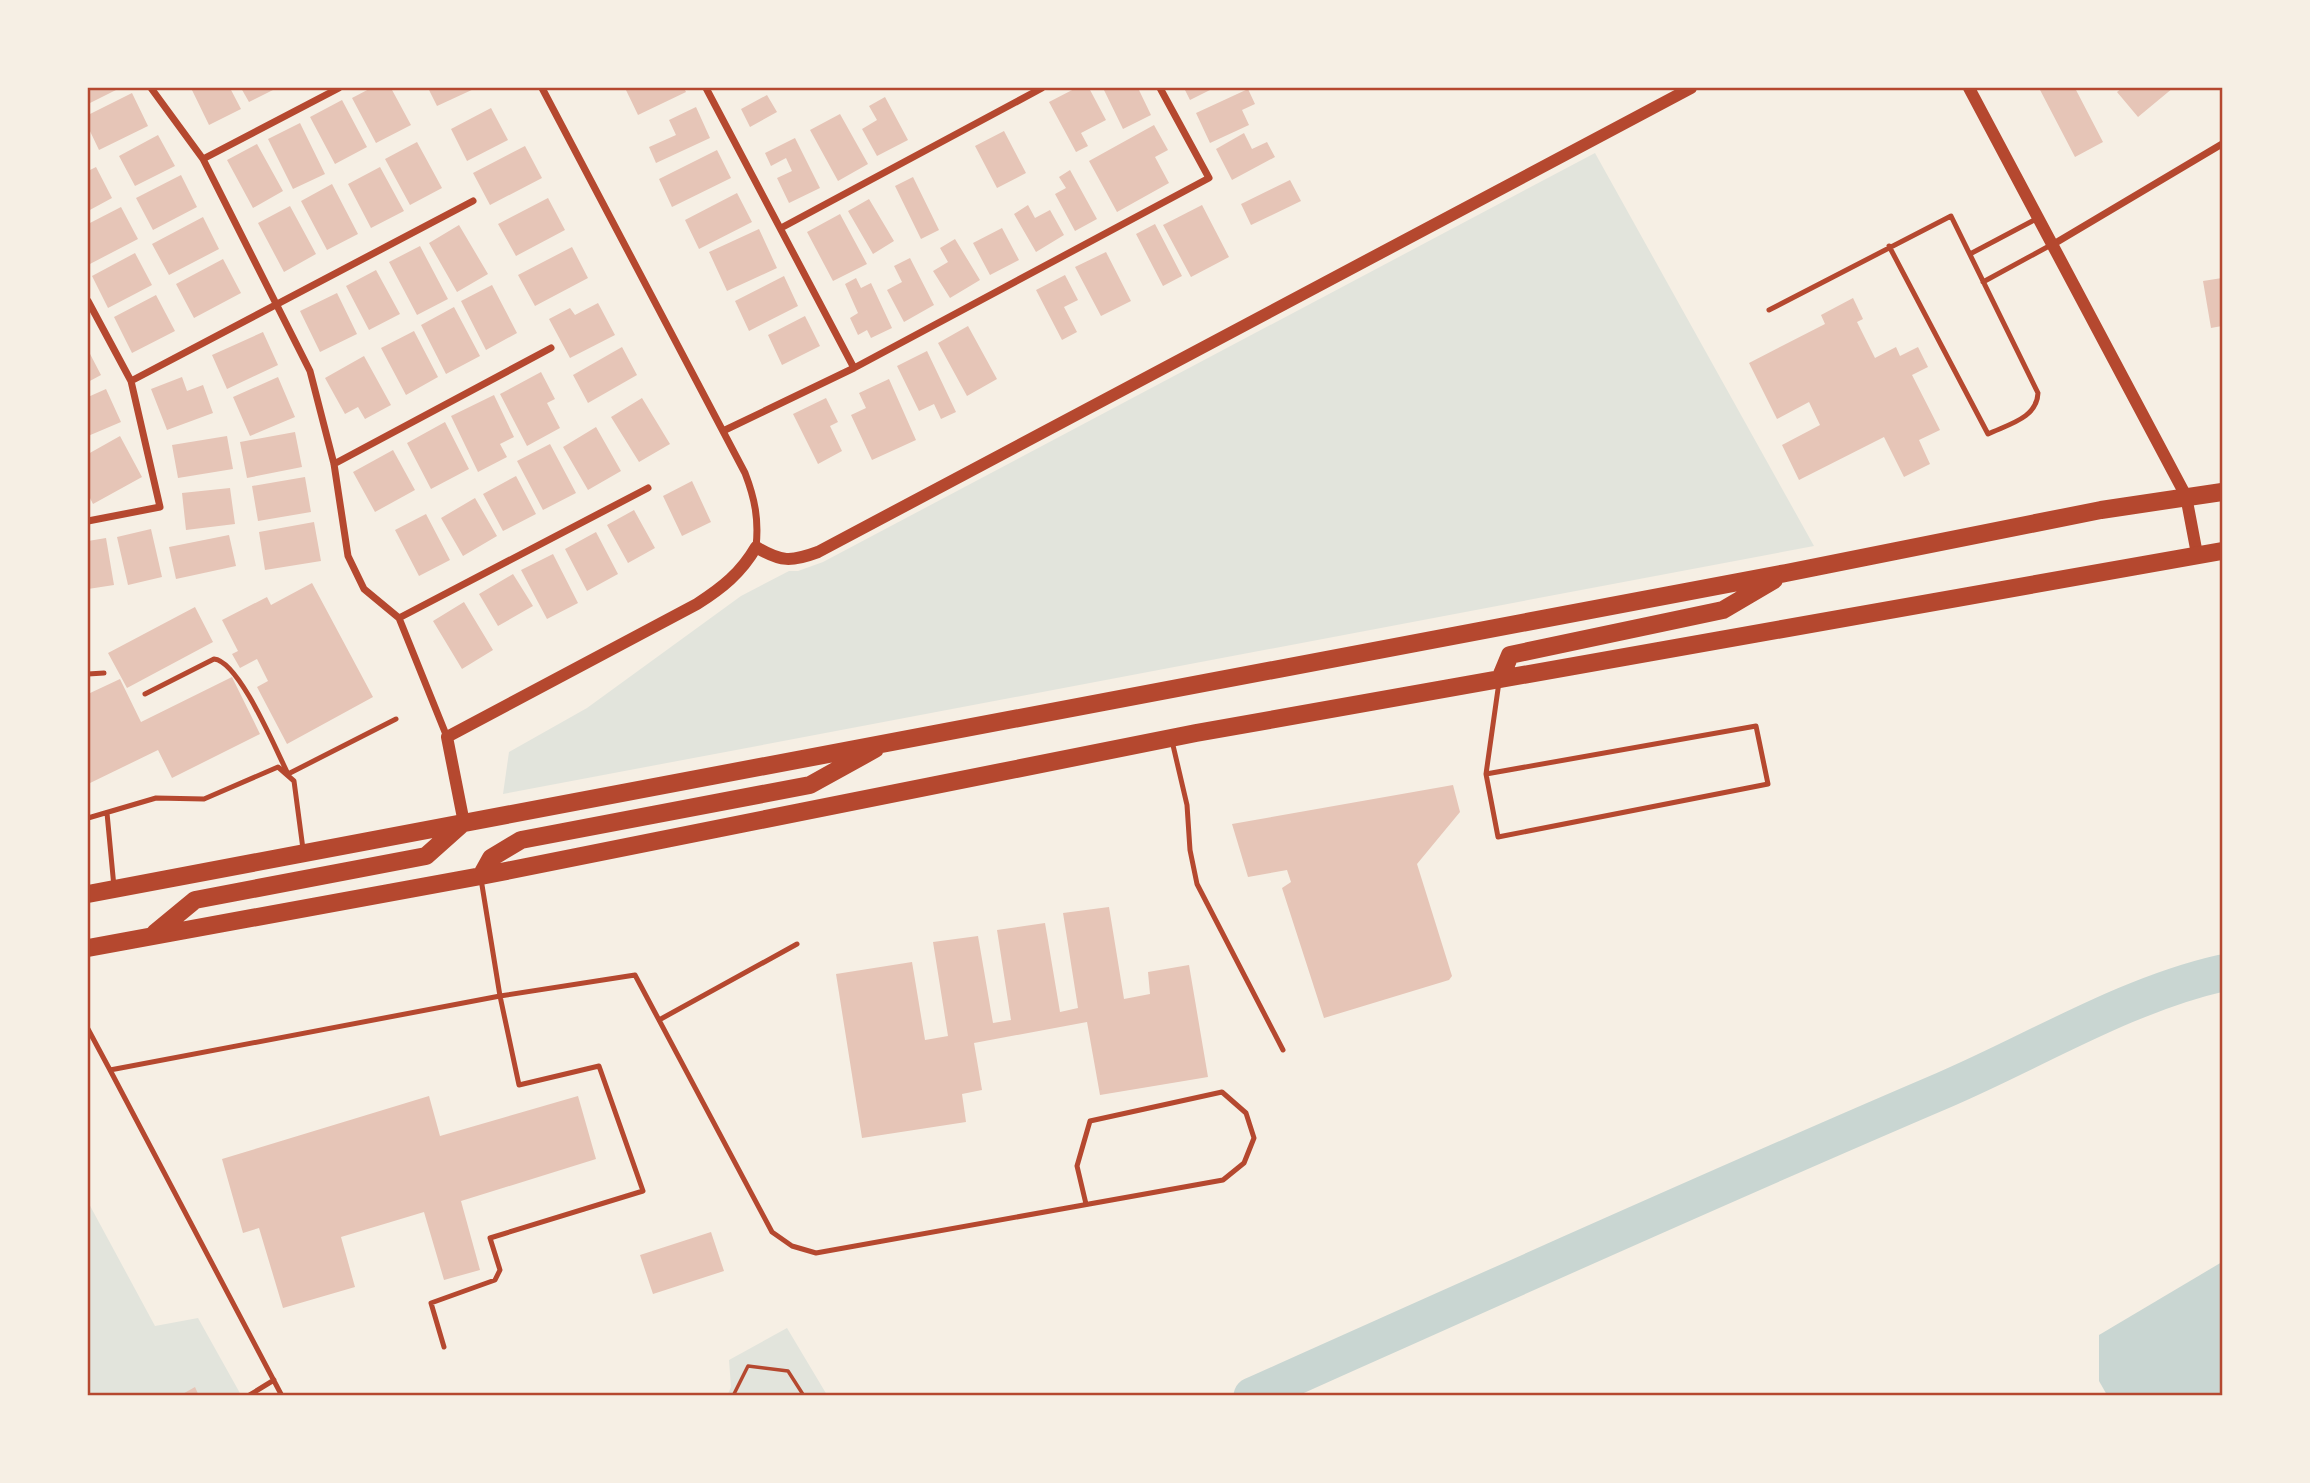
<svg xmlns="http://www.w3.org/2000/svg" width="2310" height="1483" font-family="Manrope,sans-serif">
<rect width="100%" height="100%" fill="#f6efe4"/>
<!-- green -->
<path fill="#e2e4dc" d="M1595,153L1814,546L503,794L509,752L587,708L741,596L789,571H798L823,562Z
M88,1202L155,1326L198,1318L241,1395H88Z
M787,1328L827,1395L727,1396L731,1387L729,1360Z"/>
<!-- water -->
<path fill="#c9d6d2" d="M2222,1262V1395H2107L2099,1381V1335Z"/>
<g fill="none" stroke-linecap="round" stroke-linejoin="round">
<!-- river -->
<path stroke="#c9d6d2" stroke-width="37" d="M1252,1396C1482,1293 1712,1189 1944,1090C2035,1051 2125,995 2222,973"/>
</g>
<!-- building -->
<path fill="#e6c5b7" d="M88,88H114L116,90L88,104Z
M191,88H230L241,109L209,125Z
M241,88H277L249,102Z
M371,88H391L411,125L376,143L352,98Z
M428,88H476L437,106Z
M625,88H684L686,92L638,115Z
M1076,88H1089L1106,120L1081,133L1088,146L1076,152L1049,102Z
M1103,88H1138L1151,115L1123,129Z
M1184,88H1214L1190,100Z
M2039,88H2075L2103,142L2075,157Z
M2122,88H2173L2138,117L2117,92Z
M1248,89L1255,104L1242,110L1249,125L1210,143L1196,113Z
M132,93L148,126L99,150L88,127V115Z
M767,95L777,112L750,127L741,109Z
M885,97L908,140L877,156L862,129L877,120L869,106Z
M342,100L367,147L335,164L310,117Z
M696,107L710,138L656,163L649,147L676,135L669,120Z
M491,108L508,140L467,161L451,129Z
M840,114L868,164L838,181L810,130Z
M300,123L325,174L293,189L268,139Z
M1154,125L1168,150L1155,157L1169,183L1117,212L1089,161Z
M1004,131L1026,173L997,188L975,146Z
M1244,133L1252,149L1267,142L1275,157L1232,180L1216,149Z
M158,135L175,166L135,186L119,156Z
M795,138L820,188L789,203L777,178L792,171L786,158L771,166L765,153Z
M417,142L442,188L410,205L385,159Z
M257,144L283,191L253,208L227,160Z
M525,146L542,178L490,205L473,173Z
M717,150L731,178L672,207L659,179Z
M96,167L112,198L88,211V171Z
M380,167L404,211L371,228L348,184Z
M1070,170L1097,219L1075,231L1055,194L1066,188L1059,177Z
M181,175L197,207L153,230L136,198Z
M913,177L939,230L921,239L895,186Z
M1290,180L1301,201L1251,225L1241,204Z
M332,184L358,234L327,250L301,201Z
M737,193L752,222L699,249L685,220Z
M548,198L565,230L516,256L498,224Z
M869,199L894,241L873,254L848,211Z
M1028,205L1035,218L1050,210L1064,235L1036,252L1014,214Z
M1202,205L1229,257L1191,277L1163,225Z
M290,206L316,254L284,272L258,223Z
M121,207L138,239L88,265V224Z
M840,214L867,264L833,281L807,232Z
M203,217L219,249L169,275L152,244Z
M1155,224L1182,276L1163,286L1136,234Z
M459,225L488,274L457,292L429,243Z
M1002,228L1019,260L990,275L973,243Z
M759,229L777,268L727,291L709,252Z
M955,239L980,280L950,298L933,271L948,262L940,248Z
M420,246L448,299L417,315L389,262Z
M572,247L588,278L535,306L518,275Z
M1106,252L1131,301L1101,316L1075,267Z
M135,253L152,285L108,308L92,276Z
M910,258L934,305L904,322L887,290L902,282L894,266Z
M223,259L241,293L194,318L176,284Z
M376,270L400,314L369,330L346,286Z
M1065,275L1078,300L1064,307L1077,332L1062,340L1036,290Z
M784,276L798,306L749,331L735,301Z
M856,278L861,288L871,283L892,328L871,338L867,330L858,335L850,318L858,313L845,284Z
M2222,278V326L2211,328L2203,281Z
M492,285L517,333L486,350L461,301Z
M337,293L357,334L320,352L300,311Z
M156,295L175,331L132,353L114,317Z
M1853,298L1863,319L1857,322L1875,358L1896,347L1900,356L1918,347L1928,367L1912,375L1940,430L1919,440L1930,464L1904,477L1884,437L1799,480L1782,445L1820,425L1809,402L1777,419L1749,363L1825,324L1821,315Z
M598,303L615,335L570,358L549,319L570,308L575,315Z
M454,307L480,356L446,374L421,325Z
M805,316L820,346L782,365L768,335Z
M968,326L997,379L967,396L938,343Z
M414,331L438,377L406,395L381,348Z
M263,332L278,365L227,389L212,355Z
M622,347L637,375L588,403L573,375Z
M88,350L101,375L88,382Z
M927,351L956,412L941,419L934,404L919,411L897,366Z
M364,356L391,405L365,419L358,407L345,414L325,378Z
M541,372L555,399L547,403L560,428L527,446L500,394Z
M182,377L187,391L203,385L213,413L167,430L151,389Z
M278,377L295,417L250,436L233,397Z
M889,379L916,440L872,460L851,415L866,408L859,393Z
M106,389L121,422L88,436V397Z
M494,395L514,437L500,444L507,457L478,472L451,416Z
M642,398L670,444L639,462L611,417Z
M826,398L838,422L830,426L842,451L818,464L793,414Z
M445,422L469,469L431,489L407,443Z
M596,427L621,471L588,490L563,447Z
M295,432L302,467L247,478L240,442Z
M120,436L142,477L93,504L88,494V454Z
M227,436L233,469L178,478L172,445Z
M550,444L576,493L543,510L517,461Z
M393,450L415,490L375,512L353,472Z
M516,476L536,514L503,531L483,494Z
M305,477L311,512L258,521L252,486Z
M692,481L711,522L682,536L663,496Z
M230,488L235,524L186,530L182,493Z
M475,498L497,536L463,556L441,518Z
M634,510L655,548L628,563L607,525Z
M426,514L450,560L419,576L395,530Z
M314,522L321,561L265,570L259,532Z
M151,529L162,577L128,585L117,537Z
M596,532L618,574L587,591L565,549Z
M229,535L236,566L176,579L169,547Z
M106,538L114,585L88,589V541Z
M553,554L578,603L547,619L521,570Z
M513,574L533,606L498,626L479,594Z
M312,583L373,697L287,744L257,687L268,681L257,659L240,668L232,654L238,651L222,620L267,597L271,605Z
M464,602L493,650L462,669L433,621Z
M195,607L213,642L127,688L108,653Z
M232,677L260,734L172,778L158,750L88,784V694L120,679L141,722Z
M1453,785L1460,812L1417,864L1452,976L1449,980L1324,1018L1282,888L1291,882L1287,870L1248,877L1232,824Z
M1109,907L1124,999L1150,994L1148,972L1189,965L1208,1077L1100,1095L1087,1022L974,1043L982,1090L962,1094L966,1122L862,1138L836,974L912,962L925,1040L948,1036L933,942L978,936L993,1023L1011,1020L997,930L1045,923L1060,1012L1078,1008L1063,913Z
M429,1096L440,1136L578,1096L596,1159L461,1201L480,1270L444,1280L424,1212L341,1237L355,1287L283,1308L259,1228L243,1233L222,1159Z
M711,1232L724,1271L653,1294L640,1255Z
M195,1387L199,1396H179Z"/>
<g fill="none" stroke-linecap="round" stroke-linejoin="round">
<!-- path -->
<path stroke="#b5482f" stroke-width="3.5" d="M733,1396L748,1366L788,1371L804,1396"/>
<!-- service -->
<path stroke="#b5482f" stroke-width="5" d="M1970,254L2038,218
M1983,282L2051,245
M1769,310L1951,216L2038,393C2037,418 2009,424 1988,434L1889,246
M88,674L104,673
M145,694L214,659C239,661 276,750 288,774L396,719
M1172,741L1187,805L1190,850L1197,884L1283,1050
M1486,774L1756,726L1768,784L1498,837L1486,774L1499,682
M107,813L114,887
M88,818L156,798L204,799L278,767L294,781L303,849
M659,1020L797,944
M88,1029L110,1070
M444,1347L431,1303L495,1280L500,1270L490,1238L643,1191L599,1066L519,1085L500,996L635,975L772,1232L792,1246L816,1253L1223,1180L1244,1163L1254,1138L1246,1113L1222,1092L1090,1121L1077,1166L1086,1204
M248,1396L274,1380
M282,1396L110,1070L500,996L481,879"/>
<!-- minor -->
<path stroke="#b5482f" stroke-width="7" d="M151,88L203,159L310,371L334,464L348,556L364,589L399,618L447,737
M542,88L745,473C755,499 759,520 756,547
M706,88L854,368
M203,159L339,88
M781,228L1042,88
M2052,245L2222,144
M88,301L131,381L160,507L88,521
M131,381L473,201
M723,431L854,368L1209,178L1160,88
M334,464L551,348
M399,618L648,488"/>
<!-- tertiary -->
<path stroke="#b5482f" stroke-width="12" d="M1969,88L2186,496L2197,554
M464,823L447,737L697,604C722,588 741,573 756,547C781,562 791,562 818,552L1691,88"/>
<!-- primary -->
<path stroke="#b5482f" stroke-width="18" d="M1500,679L1510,655L1723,610L1774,580
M481,876L491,858L521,840L810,785L875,749
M88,894L1786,573L2101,510L2222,492
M155,933L195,900L426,856L463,823
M88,948L481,876L1196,733L2222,551"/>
</g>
<!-- border -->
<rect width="2310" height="1483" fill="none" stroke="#f6efe4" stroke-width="178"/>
<rect x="89" y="89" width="2132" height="1305" fill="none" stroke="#b5482f" stroke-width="2.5"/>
</svg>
